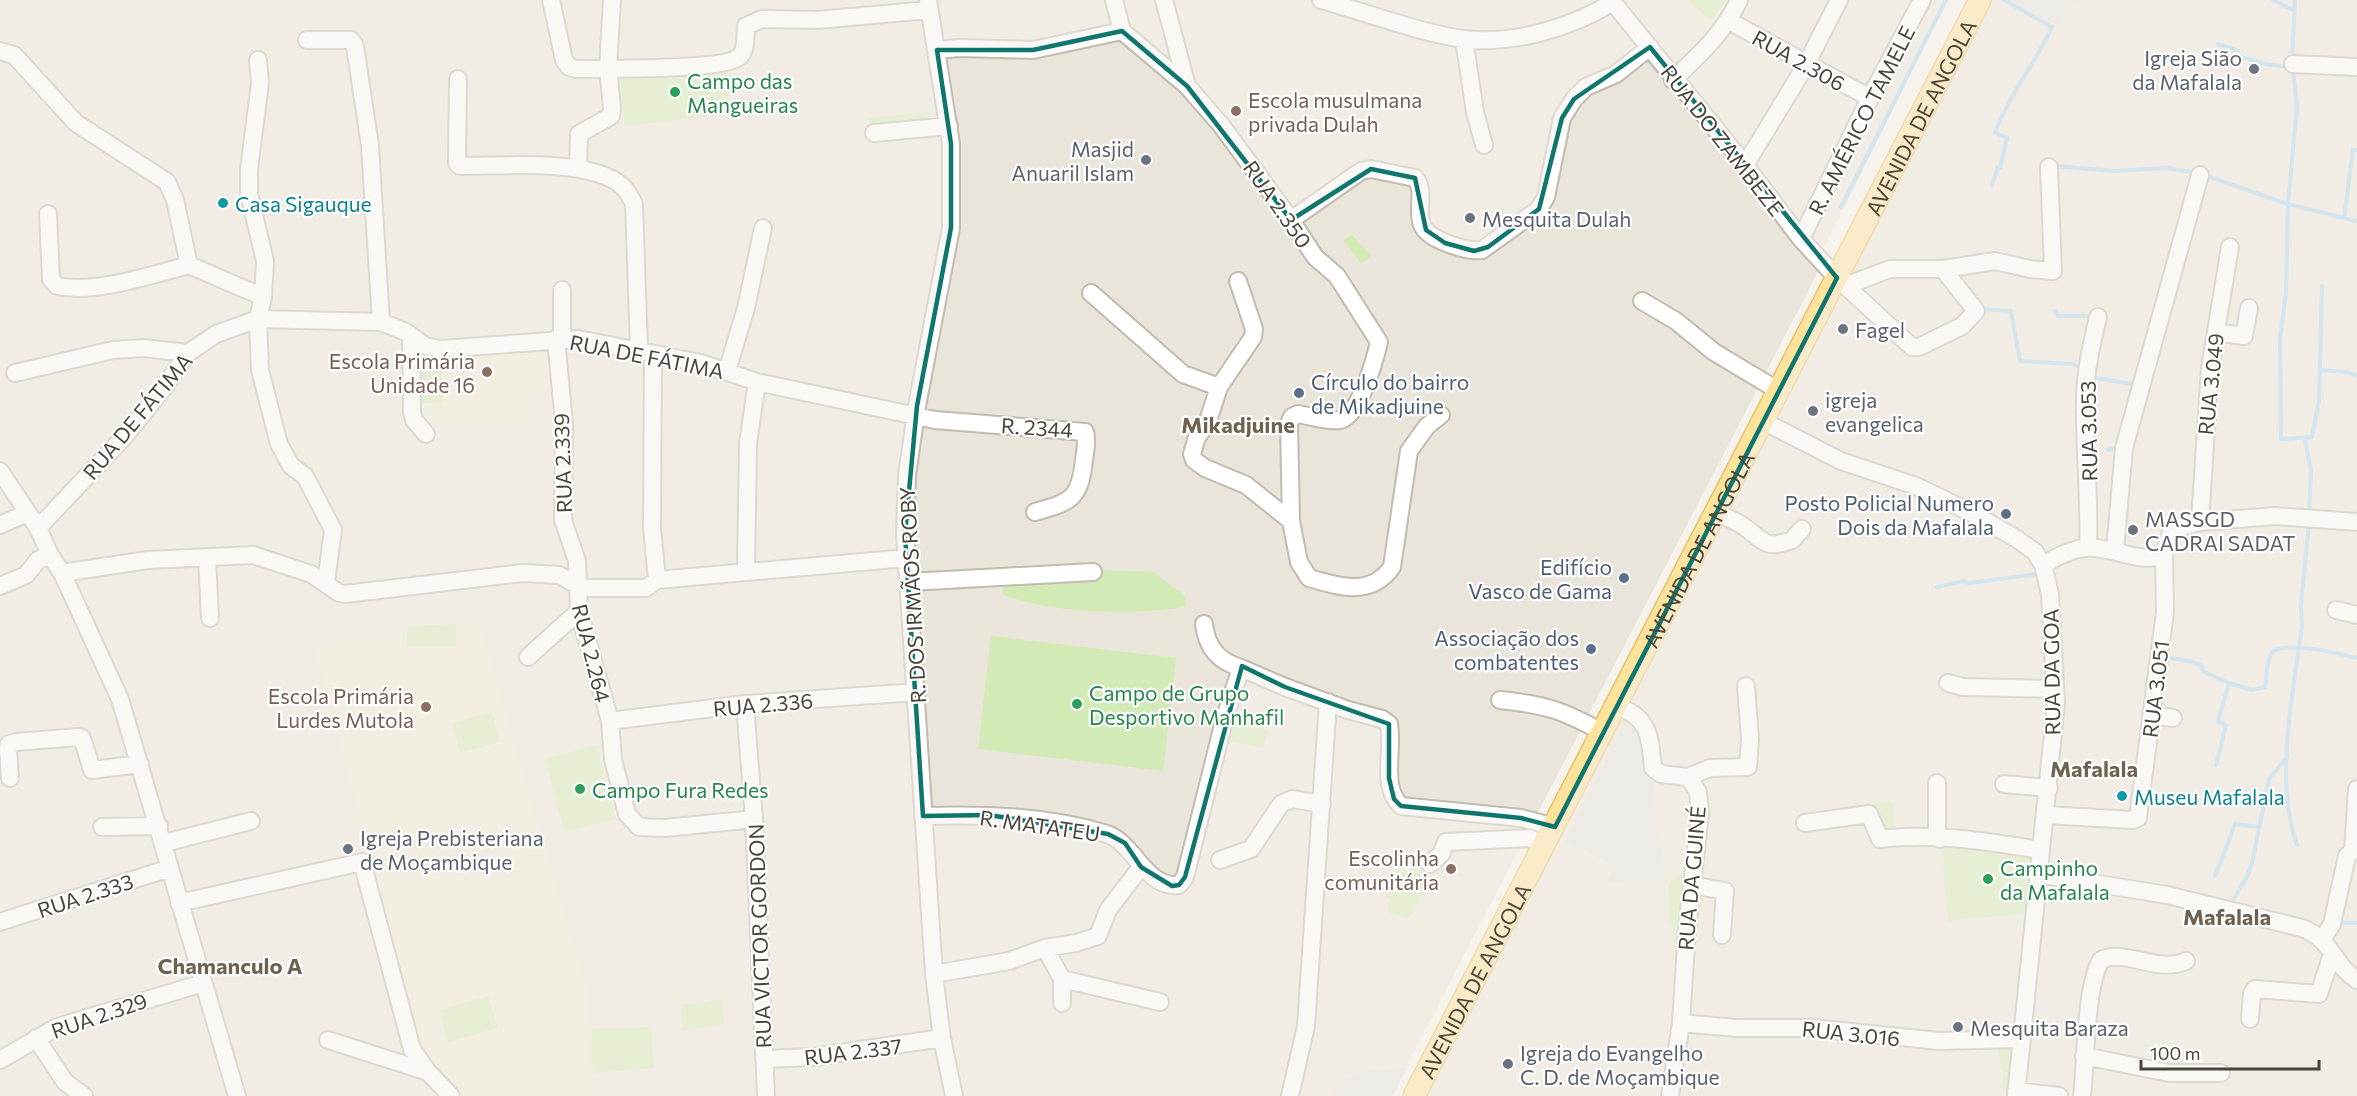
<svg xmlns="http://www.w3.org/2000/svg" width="2357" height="1096" font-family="Commissioner,sans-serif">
<rect width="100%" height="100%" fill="#f6f3ec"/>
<!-- residential -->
<path fill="#eae5da" d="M0,0H1947L1825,246L1820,268L1391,1096H0Z
M1986,0H2357V1096H1406Z"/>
<!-- education -->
<path fill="#efe8d6" d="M554,345L556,389L527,390V423L429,427L422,421L419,355Z
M478,619L587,991L591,1096H463L424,1055L315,649Z"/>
<!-- green -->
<path fill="#d2eab5" d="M1687,0H1727L1711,20Z
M725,57L732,114L625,126L618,70Z
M931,112L932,135L871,141L869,118Z
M1352,235L1371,255L1362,264L1343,240Z
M441,361L443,402L416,404L414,363Z
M1033,567L1153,572L1185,596L1186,607C1132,615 1054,614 1003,595L1004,575Z
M456,624V646H407V626Z
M991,636L1176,658L1163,771L978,749Z
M492,712L500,742L460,753L452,723Z
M1235,724L1268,730L1264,748L1229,741Z
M597,745L616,819L564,832L545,759Z
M1887,801L1894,803L1893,834L1870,841L1867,820L1839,811Z
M1978,834L2018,837V841L2035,846L2029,913L1948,921L1940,836Z
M1410,870L1430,881L1409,918L1388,912L1390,899L1386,897C1392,881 1392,875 1410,870Z
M1677,875H1697L1703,888L1694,960L1675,961L1673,925L1668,917L1670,916L1668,885Z
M488,996L498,1028L448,1042L439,1010Z
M722,999L724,1024L683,1031L681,1005Z
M651,1027L654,1068L593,1073L591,1029Z
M1997,1043H2016L2013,1089H2002L2003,1070L2000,1069Z"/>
<!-- parking -->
<path fill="#e5e3e0" d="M2001,0H2080V4L2067,2L2061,26Z
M1626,721L1646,739L1665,879L1607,882L1616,866L1564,841Z
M1407,1068L1393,1096H1334L1333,1082L1372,1070Z"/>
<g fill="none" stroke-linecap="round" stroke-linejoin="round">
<!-- stream -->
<path stroke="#a9d4f2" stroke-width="4" d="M2273,0L2293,10
M2218,44L2238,51L2239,56L2265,64L2288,67
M1646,57L1663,77
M2292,59L2295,0
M2293,69L2297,107L2288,204L2357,221
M2055,166L2114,171L2168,168L2196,173
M2204,175L2288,204L2286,292L2280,339L2281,439L2312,437L2319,401L2322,286
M1992,185L1998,167L2000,168L2007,138L1995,133L1997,128C2011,92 2036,62 2052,27L2004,0
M1841,207L1946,0
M2344,218L2353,150H2357
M1980,309L2011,311L2020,361L2072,364L2082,368
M2055,311L2058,316H2093
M2320,370L2347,372L2357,376
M2091,377L2137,385
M2305,440L2311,472L2309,513
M2108,450L2119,448
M1937,587L1963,581L1969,583L2037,574
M2165,657L2193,662L2201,665L2204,672L2229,683
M2216,765L2226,725L2218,722L2229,683L2252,690L2265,687C2267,677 2266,662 2271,654C2279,639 2342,654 2357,658
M2297,845C2274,782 2293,692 2302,627L2301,605L2309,524
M2215,876L2235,824L2260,827
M2230,905L2247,877L2252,863L2269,779L2288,756
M2336,923H2357"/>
<defs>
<path id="minor" d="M551,0L564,60L569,67L576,69C603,68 723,71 739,57C747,51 745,35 746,26L762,19L817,20L929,10
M928,0L951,144V228L917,406L907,475L905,534L934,974L942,1038L954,1096
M1114,0L1122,31
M1164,0L1187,86L1221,125L1291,220L1315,257L1337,276L1379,342C1375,359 1359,417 1340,420C1328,422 1310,416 1298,414L1292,417L1289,423L1291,521
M1321,0C1365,12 1420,33 1463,39C1513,45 1571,28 1613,2
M1611,0L1745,165L1801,239L1837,278L1912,347H1919L1962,326L1976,311L1943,269
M1729,21L1870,98
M1122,31L1187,86
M1464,39L1475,112L1484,145
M307,40H351L355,46L370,146L381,322
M937,50L959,48L1033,50L1122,31
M0,51L14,55L76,123L167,182L175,200L189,265
M258,60L260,83L249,170V194L265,261L263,297L258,319L260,370L279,444L291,466L305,476L333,530L326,582
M2293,64L2357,67
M458,79L457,163L460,166C504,166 581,159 617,182C626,188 630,196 634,204L639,350
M1673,80C1699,55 1724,33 1739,0
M874,133L949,126
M1745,165L1806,65L1839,0
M578,168L579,134L611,116L612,108L608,68L612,0
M48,214L51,279L57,286C95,294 151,275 189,265
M1291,220L1361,171L1371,169L1415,178C1426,190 1416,210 1422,225C1428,240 1467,252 1482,250L1539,209L1546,197L1562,118L1574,99L1586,87L1616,74L1650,47
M1801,239L1870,98L1922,0
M189,265L263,297
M1238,281L1254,329L1253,337L1219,387L1207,424L1197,437L1192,454L1194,460L1205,468L1246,485L1291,521L1299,562L1309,578C1340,587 1371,597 1392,567L1409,451L1427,426L1441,415
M1845,286L1890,269H1943L1995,261L2030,269L2053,271L2049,167
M1091,293L1183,374L1219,387
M1642,301L1676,321L1714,352L1779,391
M2216,332L2244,336L2249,308
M411,337L412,412L414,420L426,434
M556,339L564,423L563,520L577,561L579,611L610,721L613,759L627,814L639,827L665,828L754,819
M562,339V290
M653,354L652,528L657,580
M727,371L746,308L763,228
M15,373L113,350L143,348L188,353
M1763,421L1841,461L1916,486L1970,512L2017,539L2035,552L2043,565L2050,594L2056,703L2016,1096
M0,471L38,528L50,555L62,573L120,699L237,1096
M1716,513C1726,517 1737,521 1746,528C1764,541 1765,550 1792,540L1802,529
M2200,522L2210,368L2230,247
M0,525L27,513
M38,528L124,437L162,390L188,353L216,334L258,319L381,322L406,332L425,346L440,349L578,339L701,363L757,382L935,420L1085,432C1088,441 1085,451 1084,460C1080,499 1071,502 1035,512
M2088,547C2090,498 2084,449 2085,399C2085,372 2092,343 2098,317
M2115,550L2124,448L2200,175
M207,557L210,618
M2043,565C2056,557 2071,549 2086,548C2110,545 2143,566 2164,554L2172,529L2200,522L2275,516L2357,522
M746,572L748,443L757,382
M62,573L148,560L253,555L311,574L339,593L345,594L523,573L559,575L583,588H646L657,580L907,558
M909,582L1093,572
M0,586L26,575L38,560L50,555
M2336,610L2357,615
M1204,624C1207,648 1218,661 1241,668
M528,657L579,611
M1948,683L1963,687L2055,689
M1500,700C1547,705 1562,710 1604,733
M745,704L754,819L766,1096
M1618,707C1650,717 1650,739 1653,768L1661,774L1688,777L1698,792L1700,814L1687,929L1681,1023L1670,1096
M2152,715L2173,718
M610,721L745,704L917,692
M1688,777L1710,768L1748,767L1750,739L1746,686
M10,778L8,748L9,744L16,742L79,737L82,738L92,770L140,764
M1937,783V830L1940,839
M2004,784L2049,788
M2046,815L2133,820L2138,818L2165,612L2164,554
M923,816C984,814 1048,816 1107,834C1134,843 1146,889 1179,885L1185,877L1225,717L1241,668L1285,687L1348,710L1382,719L1389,724C1394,751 1380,786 1401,806L1521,818L1555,827
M1805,823L1869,814L1880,839C1933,832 1989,842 2041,850
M102,827L159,826
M164,843L251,821
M1220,860L1251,849L1281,804L1292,799L1322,804
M1430,864L1441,854L1446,842L1529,838L1546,844
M2038,874L2167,895L2302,928C2333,940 2333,965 2357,980
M1692,885L1725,891L1722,935
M179,903L362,862L412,1049L428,1072L451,1096
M0,922L170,868
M2323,938L2332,924L2347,856L2353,851L2357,789
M1045,948L1062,979V1003
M934,974L1009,961L1045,948L1076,943L1098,936L1108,910L1141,867
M1062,979L1160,1002
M2250,1019L2252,993L2255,989L2319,994L2332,954
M1681,1023L1737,1028H1812L1939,1041L2021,1039
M36,1038L65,1082L84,1096
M328,1040L428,1072
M2084,1056L2169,1073H2221
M764,1059L813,1057L942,1038
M0,1060L57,1027L203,983
M2016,1091L2059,1096
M1290,1096L1306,1026L1328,702
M2082,1096C2086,1062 2085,987 2101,960C2124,948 2158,974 2186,961"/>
<g id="major">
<path id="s1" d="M1414,1096C1604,731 1793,366 1980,0"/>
</g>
</defs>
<!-- minor casing -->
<use href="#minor" stroke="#c2bbae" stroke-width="20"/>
<!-- major casing -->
<use href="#major" stroke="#e6c16a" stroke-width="24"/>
<!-- minor -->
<use href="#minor" stroke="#fff" stroke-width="16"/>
<!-- major -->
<use href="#major" stroke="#ffe39c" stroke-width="21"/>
</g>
<!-- marked area -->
<path d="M0 0H2357V1096H0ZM1122,31L1187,86L1291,220L1371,169L1415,178L1426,230L1445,243L1474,251L1488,247L1539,209L1562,118L1574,99L1650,47L1837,278L1555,827L1521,818L1401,806L1394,799L1389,778V724L1285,687L1242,666L1185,877L1179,885L1172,886L1141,867L1125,843L1108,834L989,815L923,816L905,534L917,406L951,228V144L937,50H1033Z" fill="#f6f3ec" fill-opacity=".55" fill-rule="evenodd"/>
<path fill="none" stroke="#0f766e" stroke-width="4.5" stroke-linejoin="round" d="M1122,31L1187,86L1291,220L1371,169L1415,178L1426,230L1445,243L1474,251L1488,247L1539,209L1562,118L1574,99L1650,47L1837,278L1555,827L1521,818L1401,806L1394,799L1389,778V724L1285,687L1242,666L1185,877L1179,885L1172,886L1141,867L1125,843L1108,834L989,815L923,816L905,534L917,406L951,228V144L937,50H1033Z"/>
<!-- markers -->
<g fill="#6b7280" stroke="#fff" stroke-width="2">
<circle cx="2254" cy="69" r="6"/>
<circle cx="1146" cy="160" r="6"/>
<circle cx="1470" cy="218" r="6"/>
<circle cx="1843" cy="329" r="6"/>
<circle cx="1813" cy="411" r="6"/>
<circle cx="2133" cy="530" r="6"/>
<circle cx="348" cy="849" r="6"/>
<circle cx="1958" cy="1027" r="6"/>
<circle cx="1508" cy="1064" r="6"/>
</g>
<g fill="#2e9e5b" stroke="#fff" stroke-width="2">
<circle cx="675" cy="92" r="6"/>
<circle cx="1077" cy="704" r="6"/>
<circle cx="580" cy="789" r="6"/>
<circle cx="1988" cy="879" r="6"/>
</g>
<g fill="#8d6e63" stroke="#fff" stroke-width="2">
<circle cx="1236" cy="111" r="6"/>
<circle cx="487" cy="372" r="6"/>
<circle cx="426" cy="707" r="6"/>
<circle cx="1451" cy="869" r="6"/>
</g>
<g fill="#0f9aa8" stroke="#fff" stroke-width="2">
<circle cx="223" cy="203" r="6"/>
<circle cx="2122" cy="796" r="6"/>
</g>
<g fill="#5c6f8a" stroke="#fff" stroke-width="2">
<circle cx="1299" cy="393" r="6"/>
<circle cx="2006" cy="514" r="6"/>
<circle cx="1624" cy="578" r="6"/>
<circle cx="1591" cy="649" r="6"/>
</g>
<g text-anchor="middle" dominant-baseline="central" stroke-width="4.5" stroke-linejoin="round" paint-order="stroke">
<!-- worship labels -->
<g font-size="21" fill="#5b616d" stroke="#fff" text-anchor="start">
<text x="2242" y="57" text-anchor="end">Igreja Sião<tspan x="2242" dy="24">da Mafalala</tspan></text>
<text x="1134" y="148" text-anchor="end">Masjid<tspan x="1134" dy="24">Anuaril Islam</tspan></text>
<text x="1482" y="218">Mesquita Dulah</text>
<text x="1855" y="329">Fagel</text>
<text x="1825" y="399">igreja<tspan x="1825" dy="24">evangelica</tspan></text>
<text x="2145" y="518">MASSGD<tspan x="2145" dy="24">CADRAI SADAT</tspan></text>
<text x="360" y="837">Igreja Prebisteriana<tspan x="360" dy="24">de Moçambique</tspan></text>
<text x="1970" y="1027">Mesquita Baraza</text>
<text x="1520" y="1052">Igreja do Evangelho<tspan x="1520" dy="24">C. D. de Moçambique</tspan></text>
</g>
<!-- street labels -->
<g font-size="21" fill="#4b4439" stroke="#fff">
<text transform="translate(1799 60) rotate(29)">RUA 2.306</text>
<text stroke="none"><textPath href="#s1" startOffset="1102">AVENIDA DE ANGOLA</textPath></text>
<text transform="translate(1861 120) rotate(-63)">R. AMÉRICO TAMELE</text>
<text transform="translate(1723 140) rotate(52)">RUA DO ZAMBEZE</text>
<text transform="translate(1278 204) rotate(55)">RUA 2.350</text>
<text transform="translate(647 356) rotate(11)">RUA DE FÁTIMA</text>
<text transform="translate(2210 384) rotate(-84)">RUA 3.049</text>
<text transform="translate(137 416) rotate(-50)">RUA DE FÁTIMA</text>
<text transform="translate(1037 427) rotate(4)">R. 2344</text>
<text transform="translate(2088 431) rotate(-91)">RUA 3.053</text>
<text transform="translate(562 463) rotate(-92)">RUA 2.339</text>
<text stroke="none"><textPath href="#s1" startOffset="616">AVENIDA DE ANGOLA</textPath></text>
<text transform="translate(912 595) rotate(-93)">R. DOS IRMÃOS ROBY</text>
<text transform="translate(592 653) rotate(76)">RUA 2.264</text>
<text transform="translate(2051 672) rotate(-91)">RUA DA GOA</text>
<text transform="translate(2155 689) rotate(-83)">RUA 3.051</text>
<text transform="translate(763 704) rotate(-5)">RUA 2.336</text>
<text transform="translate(1040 825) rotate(8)">R. MATATEU</text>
<text transform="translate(1691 878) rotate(-85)">RUA DA GUINÉ</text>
<text transform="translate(85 895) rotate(-18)">RUA 2.333</text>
<text transform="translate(759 936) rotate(-92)">RUA VICTOR GORDON</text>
<text stroke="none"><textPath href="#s1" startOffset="130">AVENIDA DE ANGOLA</textPath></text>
<text transform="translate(99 1015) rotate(-19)">RUA 2.329</text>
<text transform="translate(1851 1033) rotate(6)">RUA 3.016</text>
<text transform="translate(853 1051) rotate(-7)">RUA 2.337</text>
</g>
<!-- leisure labels -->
<g font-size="21" fill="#27864d" stroke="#fff" text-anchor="start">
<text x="687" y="80">Campo das<tspan x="687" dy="24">Mangueiras</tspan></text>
<text x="1089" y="692">Campo de Grupo<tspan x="1089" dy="24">Desportivo Manhafil</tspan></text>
<text x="592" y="789">Campo Fura Redes</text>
<text x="2000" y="867">Campinho<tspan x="2000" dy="24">da Mafalala</tspan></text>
</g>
<!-- education labels -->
<g font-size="21" fill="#785e54" stroke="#fff" text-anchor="end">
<text x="1248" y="99" text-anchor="start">Escola musulmana<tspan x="1248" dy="24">privada Dulah</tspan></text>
<text x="475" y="360">Escola Primária<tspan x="475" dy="24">Unidade 16</tspan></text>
<text x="414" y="695">Escola Primária<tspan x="414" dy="24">Lurdes Mutola</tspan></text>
<text x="1439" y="857">Escolinha<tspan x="1439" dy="24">comunitária</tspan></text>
</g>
<!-- culture labels -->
<g font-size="21" fill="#0d838f" stroke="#fff" text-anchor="start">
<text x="235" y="203">Casa Sigauque</text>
<text x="2134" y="796">Museu Mafalala</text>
</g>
<!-- service labels -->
<g font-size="21" fill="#4e5e75" stroke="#fff" text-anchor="end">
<text x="1311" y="381" text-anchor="start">Círculo do bairro<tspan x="1311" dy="24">de Mikadjuine</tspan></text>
<text x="1994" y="502">Posto Policial Numero<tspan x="1994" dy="24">Dois da Mafalala</tspan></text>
<text x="1612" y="566">Edifício<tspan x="1612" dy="24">Vasco de Gama</tspan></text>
<text x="1579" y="637">Associação dos<tspan x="1579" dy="24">combatentes</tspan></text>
</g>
<!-- neighbourhood labels -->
<g font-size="22" font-weight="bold" fill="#6e6250" stroke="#fff">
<text x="1238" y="424">Mikadjuine</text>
<text x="2094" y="768">Mafalala</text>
<text x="2227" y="916">Mafalala</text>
<text x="230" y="965">Chamanculo A</text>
</g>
</g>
<!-- scale -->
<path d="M2141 1060v9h178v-9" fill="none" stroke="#4b4439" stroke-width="3"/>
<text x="2150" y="1060" font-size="18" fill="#4b4439" stroke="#ffffff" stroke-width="4.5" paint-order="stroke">100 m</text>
</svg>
